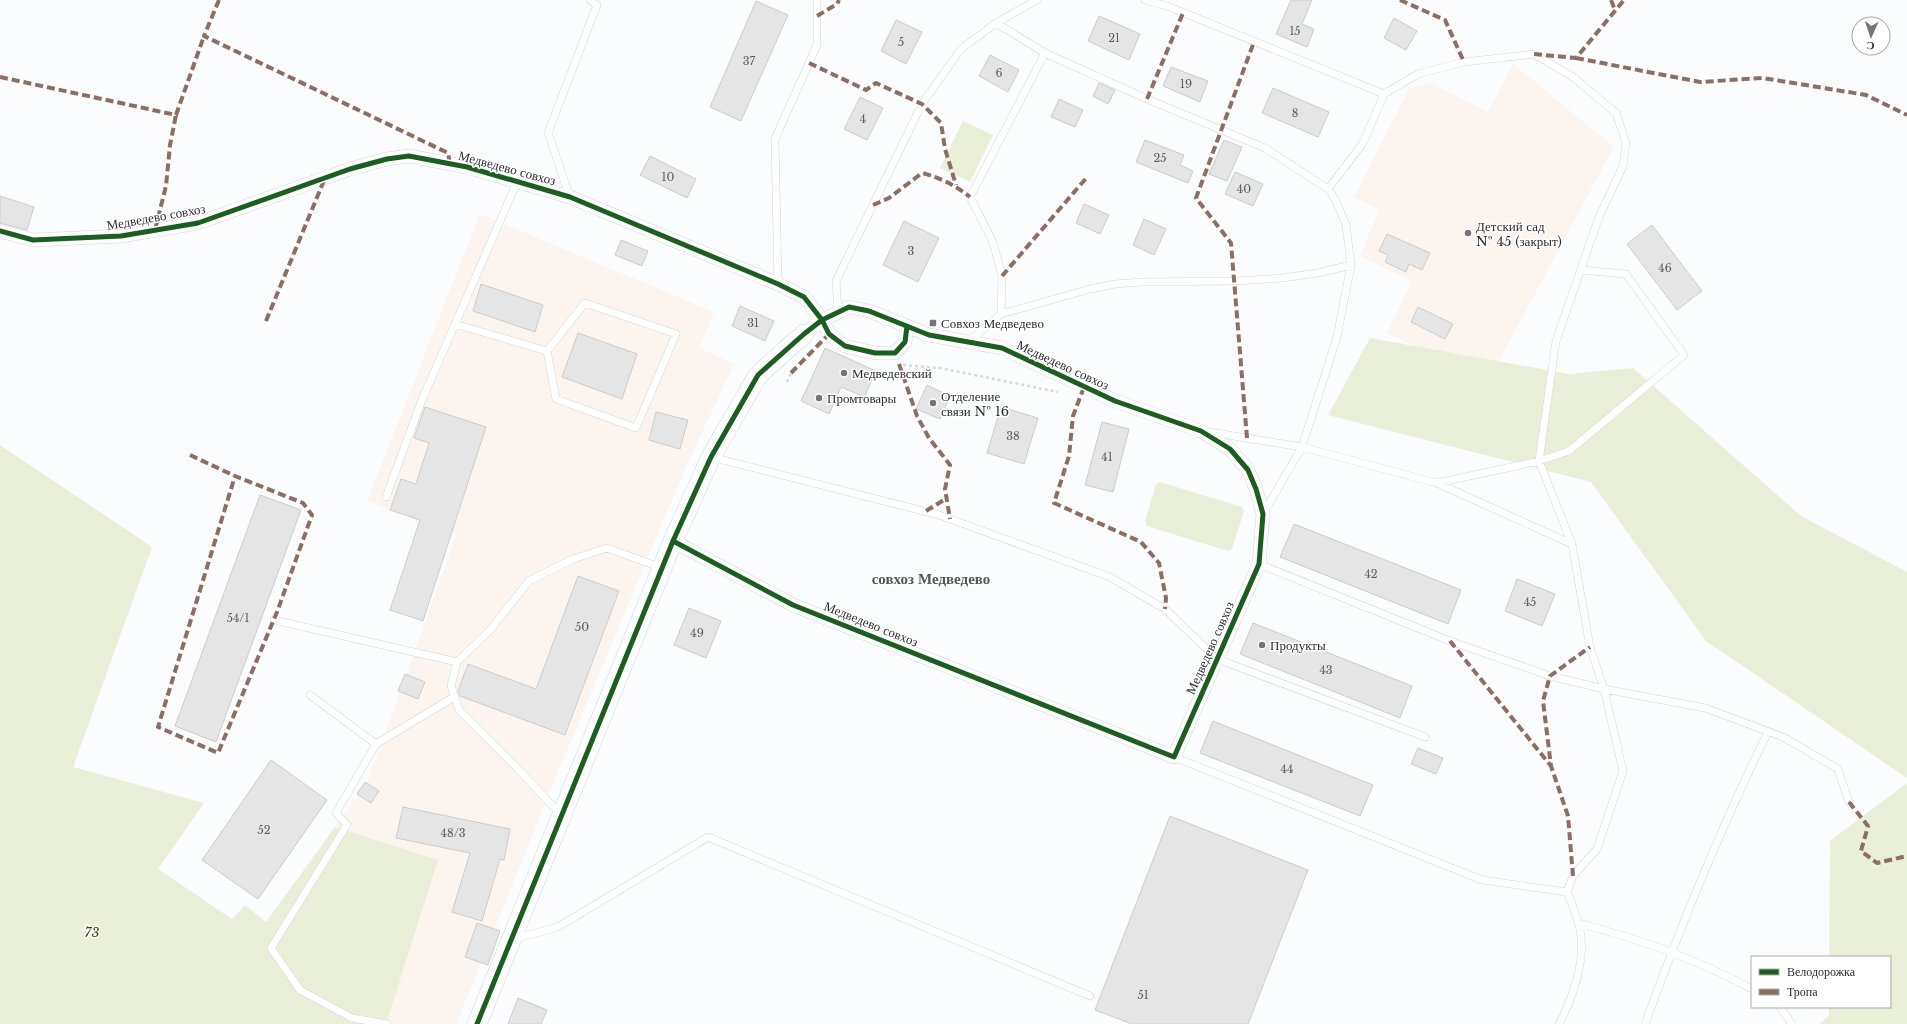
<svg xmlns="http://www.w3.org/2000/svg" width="1907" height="1024" font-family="'Libre Baskerville',serif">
<rect width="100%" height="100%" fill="#fafcfe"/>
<!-- industrial -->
<path fill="#fcf4ee" d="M480,214L714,312L699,348L734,364L684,471L558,772L456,1024H386L335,827L367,783L457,534L367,501Z"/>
<!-- education -->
<path fill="#fcf4ef" d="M1513,64L1614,147L1488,381L1387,333L1412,281L1360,256L1379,210L1354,197L1409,89L1431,83L1488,112Z"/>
<!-- green -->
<path fill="#eaefda" d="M963,121L993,135L970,182L940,168Z
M1370,338L1569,374L1633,368L1801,516L1907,572V778L1706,641L1591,482L1328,415Z
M0,445L152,547L73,767L204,803L158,869L232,919L245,905L266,922L335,827L438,860L386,1024H0Z
M1160,482L1242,507L1244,511L1232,549L1228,551L1147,526L1145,521L1156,484Z
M1907,783V1024H1819L1829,1016V1007H1890V957H1829L1830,841Z"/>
<!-- building -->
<path fill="#e5e5e5" stroke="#ccc" d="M1291,0H1312L1302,24L1314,29L1307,47L1276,34Z
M756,1L788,15L741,121L710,107Z
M1099,16L1140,34L1129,60L1088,41Z
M1394,18L1417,31L1406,50L1384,38Z
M896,20L922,32L906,64L881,51Z
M990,55L1019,70L1008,92L979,76Z
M1171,67L1208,81L1200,102L1163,86Z
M1099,83L1115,90L1108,104L1093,96Z
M1273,88L1329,112L1318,137L1262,113Z
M860,97L883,108L867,140L844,129Z
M1059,99L1083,110L1075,127L1051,117Z
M1145,140L1184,155L1180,165L1193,171L1188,183L1136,162Z
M1224,140L1242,147L1227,181L1209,174Z
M650,156L696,179L687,198L640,175Z
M1235,172L1263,184L1253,206L1225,194Z
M0,196L34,207L27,230L0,223Z
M1084,204L1109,215L1100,234L1076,223Z
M1144,219L1166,229L1154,255L1133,245Z
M904,221L939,238L918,282L883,265Z
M1652,225L1702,291L1677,310L1627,244Z
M1387,234L1430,253L1422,270L1409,264L1406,272L1385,262L1388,255L1379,251Z
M621,240L648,251L642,266L615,255Z
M481,284L543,305L535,332L473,311Z
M740,306L774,321L765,341L732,326Z
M1418,307L1453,324L1445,339L1411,322Z
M578,333L637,354L622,399L562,377Z
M825,348L876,371L864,397L841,387L829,414L801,401Z
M927,385L950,396L940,419L916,409Z
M425,407L486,427L423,621L390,610L420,520L390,510L401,479L416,484L429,443L414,438Z
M1001,407L1038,418L1024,464L987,453Z
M656,412L688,420L680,449L649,440Z
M1102,422L1129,429L1113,492L1085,485Z
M260,495L301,510L216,742L175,726Z
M1294,524L1461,590L1448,624L1280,557Z
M578,576L619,591L565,735L460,696L458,691L468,664L536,689Z
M1517,579L1555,594L1542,626L1505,611Z
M689,608L721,621L706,658L674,645Z
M1253,623L1412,686L1400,718L1240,654Z
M405,674L425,682L418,699L398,691Z
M1213,721L1373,785L1360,816L1200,753Z
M1418,748L1443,758L1436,774L1411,764Z
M271,760L327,800L258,899L202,860Z
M365,782L379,791L371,803L357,794Z
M403,807L510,829L504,860L500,859L482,921L452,912L470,853L396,838Z
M1170,816L1308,870L1248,1024H1132L1095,1010Z
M477,923L500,931L488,965L465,957Z
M518,998L547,1010L541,1024H508Z"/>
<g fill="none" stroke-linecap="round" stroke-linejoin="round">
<defs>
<path id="lane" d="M1145,0L1167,6L1384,94
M996,23L1037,0
M1328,189L1363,143L1384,94L1418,74L1464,62L1534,54L1573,77L1616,113L1626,143L1623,166L1599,217L1556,341L1539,461L1572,544
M570,197L548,133L597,5L590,0
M778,284L775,139L817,45V3
M838,311L836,281L922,104L961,49L996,23L1045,53L1147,99L1265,148L1328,189L1335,199L1346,225L1351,265L1337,337L1302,447L1263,514
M1001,314L1002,276L993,242L970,197L1045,53
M455,324L547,351L556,399L636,428L676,334L585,303L547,351
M968,342L1001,314L1090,289L1115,284L1142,282L1235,281L1282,278L1318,273L1351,265
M1209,432L1302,447L1437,483L1572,544L1590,647L1604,689L1623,771L1597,849L1573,876L1567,892
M711,457L939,515L1110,577L1165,609L1217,659L1425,737
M1437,483L1539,461L1569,451L1684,355L1626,274L1581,270
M386,497L422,400L517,182
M1259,564L1450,641L1550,676L1604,689L1705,708L1783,737L1838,769L1849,802
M274,620L457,662L490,630L529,581L573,559L607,548L662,568
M457,662L451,686L459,710L520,771L561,815
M310,695L376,744L336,813L347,825L271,948L300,990L352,1018L387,1024
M376,744L454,697
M1174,757L1482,880L1567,892C1572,904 1578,917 1580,930C1586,960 1573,998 1559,1024
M1578,923C1636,938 1700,961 1752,989
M514,939L558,927L708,837L1090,996
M1780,1007L1792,1024
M1645,1024C1681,925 1721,827 1768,732"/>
<path id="street" d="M0,231L33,240L121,236L198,223L350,169L387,159L409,156L467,167L570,197L778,284L804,297L822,320L829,334L845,346L875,353H895L905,342L907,326
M673,541L793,605L1174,757L1259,564L1263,514L1256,489L1248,470L1230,449L1201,431L1115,401L1002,348L929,335L869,311L849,307L822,320L804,334"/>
<path id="secondary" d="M477,1024L673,541L711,457L758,375L804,334"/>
</defs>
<!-- lane casing -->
<use href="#lane" stroke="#d4d6d7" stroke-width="8"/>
<!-- street casing -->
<use href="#street" stroke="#d4d6d7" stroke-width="14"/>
<!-- secondary casing -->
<use href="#secondary" stroke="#d4d6d7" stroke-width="20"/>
<!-- path -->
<path stroke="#d9d9da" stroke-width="2.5" stroke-dasharray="3 3" stroke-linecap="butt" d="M903,365L940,368L1058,392
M787,382L791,373"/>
<!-- lane -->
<use href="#lane" stroke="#feffff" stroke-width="7"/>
<!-- street -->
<use href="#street" stroke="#feffff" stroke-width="13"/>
<!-- secondary -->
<use href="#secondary" stroke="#feffff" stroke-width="19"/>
<!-- quiet -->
<path stroke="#8d6e63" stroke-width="4" stroke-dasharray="8 4" stroke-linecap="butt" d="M219,0L204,36L448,153L450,164
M1400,0L1445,20L1464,62
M1611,0L1615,10
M817,16L837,4L839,0
M1534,54L1576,58L1624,0
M1576,58L1700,82L1763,78L1866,95L1907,115
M809,63L866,90L876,83L922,104L941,123L945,149L956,185
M0,77L176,115L204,36
M1147,99L1183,13
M873,205L889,198L922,173C941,178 955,185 970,197
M155,230L166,186L170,145L176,115
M1002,276L1088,176
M266,321L325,178
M899,364L917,416L929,438L950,465L945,489L950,519
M791,373L829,334
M1084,387L1073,416L1069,456L1054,503L1141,542L1159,563L1166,598L1165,609
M1247,438L1231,243L1196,198L1254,42
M190,455L235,476L303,503L312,515L277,612L218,753L158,727L235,476
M926,511L947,498
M1450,641L1551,766
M1849,802L1868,826L1861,851L1877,863L1907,856
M1573,876L1568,816L1551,766L1543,701L1550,676L1590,647"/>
<defs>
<path id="cycleway" d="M0,231L33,240L121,236L198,223L350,169L387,159L409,156L467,167L570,197L778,284L804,297L822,320L829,334L845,346L875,353H895L905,342L907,326
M477,1024L673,541L711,457L758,375L804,334L822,320L849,307L869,311L929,335L1002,348L1115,401L1201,431L1230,449L1248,470L1256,489L1263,514L1259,564L1174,757L793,605L673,541"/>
</defs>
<!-- cycleway casing -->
<use href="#cycleway" stroke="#fff" stroke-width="8"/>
<!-- cycleway -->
<use href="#cycleway" stroke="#1b5e20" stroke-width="5"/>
</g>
<!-- markers -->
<g fill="#757577" stroke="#fff" stroke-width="1.5">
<circle cx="1468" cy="233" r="4"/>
<rect x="929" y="319" width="8" height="8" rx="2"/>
<circle cx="844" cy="373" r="4"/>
<circle cx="819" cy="398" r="4"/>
<circle cx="933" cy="403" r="4"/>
<circle cx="1262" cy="645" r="4"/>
</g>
<g text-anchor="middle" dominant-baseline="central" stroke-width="3" stroke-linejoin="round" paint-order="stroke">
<!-- number labels -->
<g font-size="11" fill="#5d5d5e">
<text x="1295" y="31">15</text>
<text x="1114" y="38">21</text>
<text x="901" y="42">5</text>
<text x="749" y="61">37</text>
<text x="999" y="73">6</text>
<text x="1186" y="84">19</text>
<text x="1295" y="113">8</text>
<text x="863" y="119">4</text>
<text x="1160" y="158">25</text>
<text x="668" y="177">10</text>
<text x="1244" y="189">40</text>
<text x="911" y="251">3</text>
<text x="1665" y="268">46</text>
<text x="753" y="323">31</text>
<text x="1013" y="436">38</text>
<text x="1107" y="457">41</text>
<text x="1371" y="574">42</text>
<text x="1530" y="602">45</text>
<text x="238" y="618">54/1</text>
<text x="582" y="627">50</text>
<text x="697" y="633">49</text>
<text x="1326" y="670">43</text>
<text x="1287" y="769">44</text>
<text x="264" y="830">52</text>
<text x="453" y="833">48/3</text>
<text x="1143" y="995">51</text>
</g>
<!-- street labels -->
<g font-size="13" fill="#2d2d2f" stroke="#fff">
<text transform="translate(507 168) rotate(15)">Медведево совхоз</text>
<text transform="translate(156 217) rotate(-10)">Медведево совхоз</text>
<text transform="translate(1063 365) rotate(25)">Медведево совхоз</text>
<text transform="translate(871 624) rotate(22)">Медведево совхоз</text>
<text transform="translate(1210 648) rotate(-66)">Медведево совхоз</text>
</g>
<!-- poi labels -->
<g font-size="13" fill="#2d2d2f" stroke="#fff" text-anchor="start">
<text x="1476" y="226">Детский сад<tspan x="1476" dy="15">№ 45 (закрыт)</tspan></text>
<text x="941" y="323">Совхоз Медведево</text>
<text x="852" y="373">Медведевский</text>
<text x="941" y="396">Отделение<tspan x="941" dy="15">связи № 16</tspan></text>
<text x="827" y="398">Промтовары</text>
<text x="1270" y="645">Продукты</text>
</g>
<!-- park labels -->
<g font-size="13" font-style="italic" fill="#3a4014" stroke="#fff">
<text x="92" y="932">73</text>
</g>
<!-- quarter labels -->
<g font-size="15" font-weight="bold" fill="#56575b" stroke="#fff">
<text x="931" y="578">совхоз Медведево</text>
</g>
</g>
<!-- legend -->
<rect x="1751" y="956" width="140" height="52" fill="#ffffff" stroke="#ababac"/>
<rect x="1759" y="969" width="20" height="6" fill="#1b5e20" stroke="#ababac"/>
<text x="1787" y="976" font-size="12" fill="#2d2d2f">Велодорожка</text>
<rect x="1759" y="989" width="20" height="6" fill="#8d6e63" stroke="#ababac"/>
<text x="1787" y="996" font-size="12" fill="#2d2d2f">Тропа</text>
<!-- north arrow -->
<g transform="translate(1871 36) rotate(183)"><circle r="19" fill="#ffffff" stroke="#ababac"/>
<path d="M0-3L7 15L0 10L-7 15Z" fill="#757577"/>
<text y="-6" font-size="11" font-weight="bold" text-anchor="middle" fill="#2d2d2f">С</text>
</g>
</svg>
